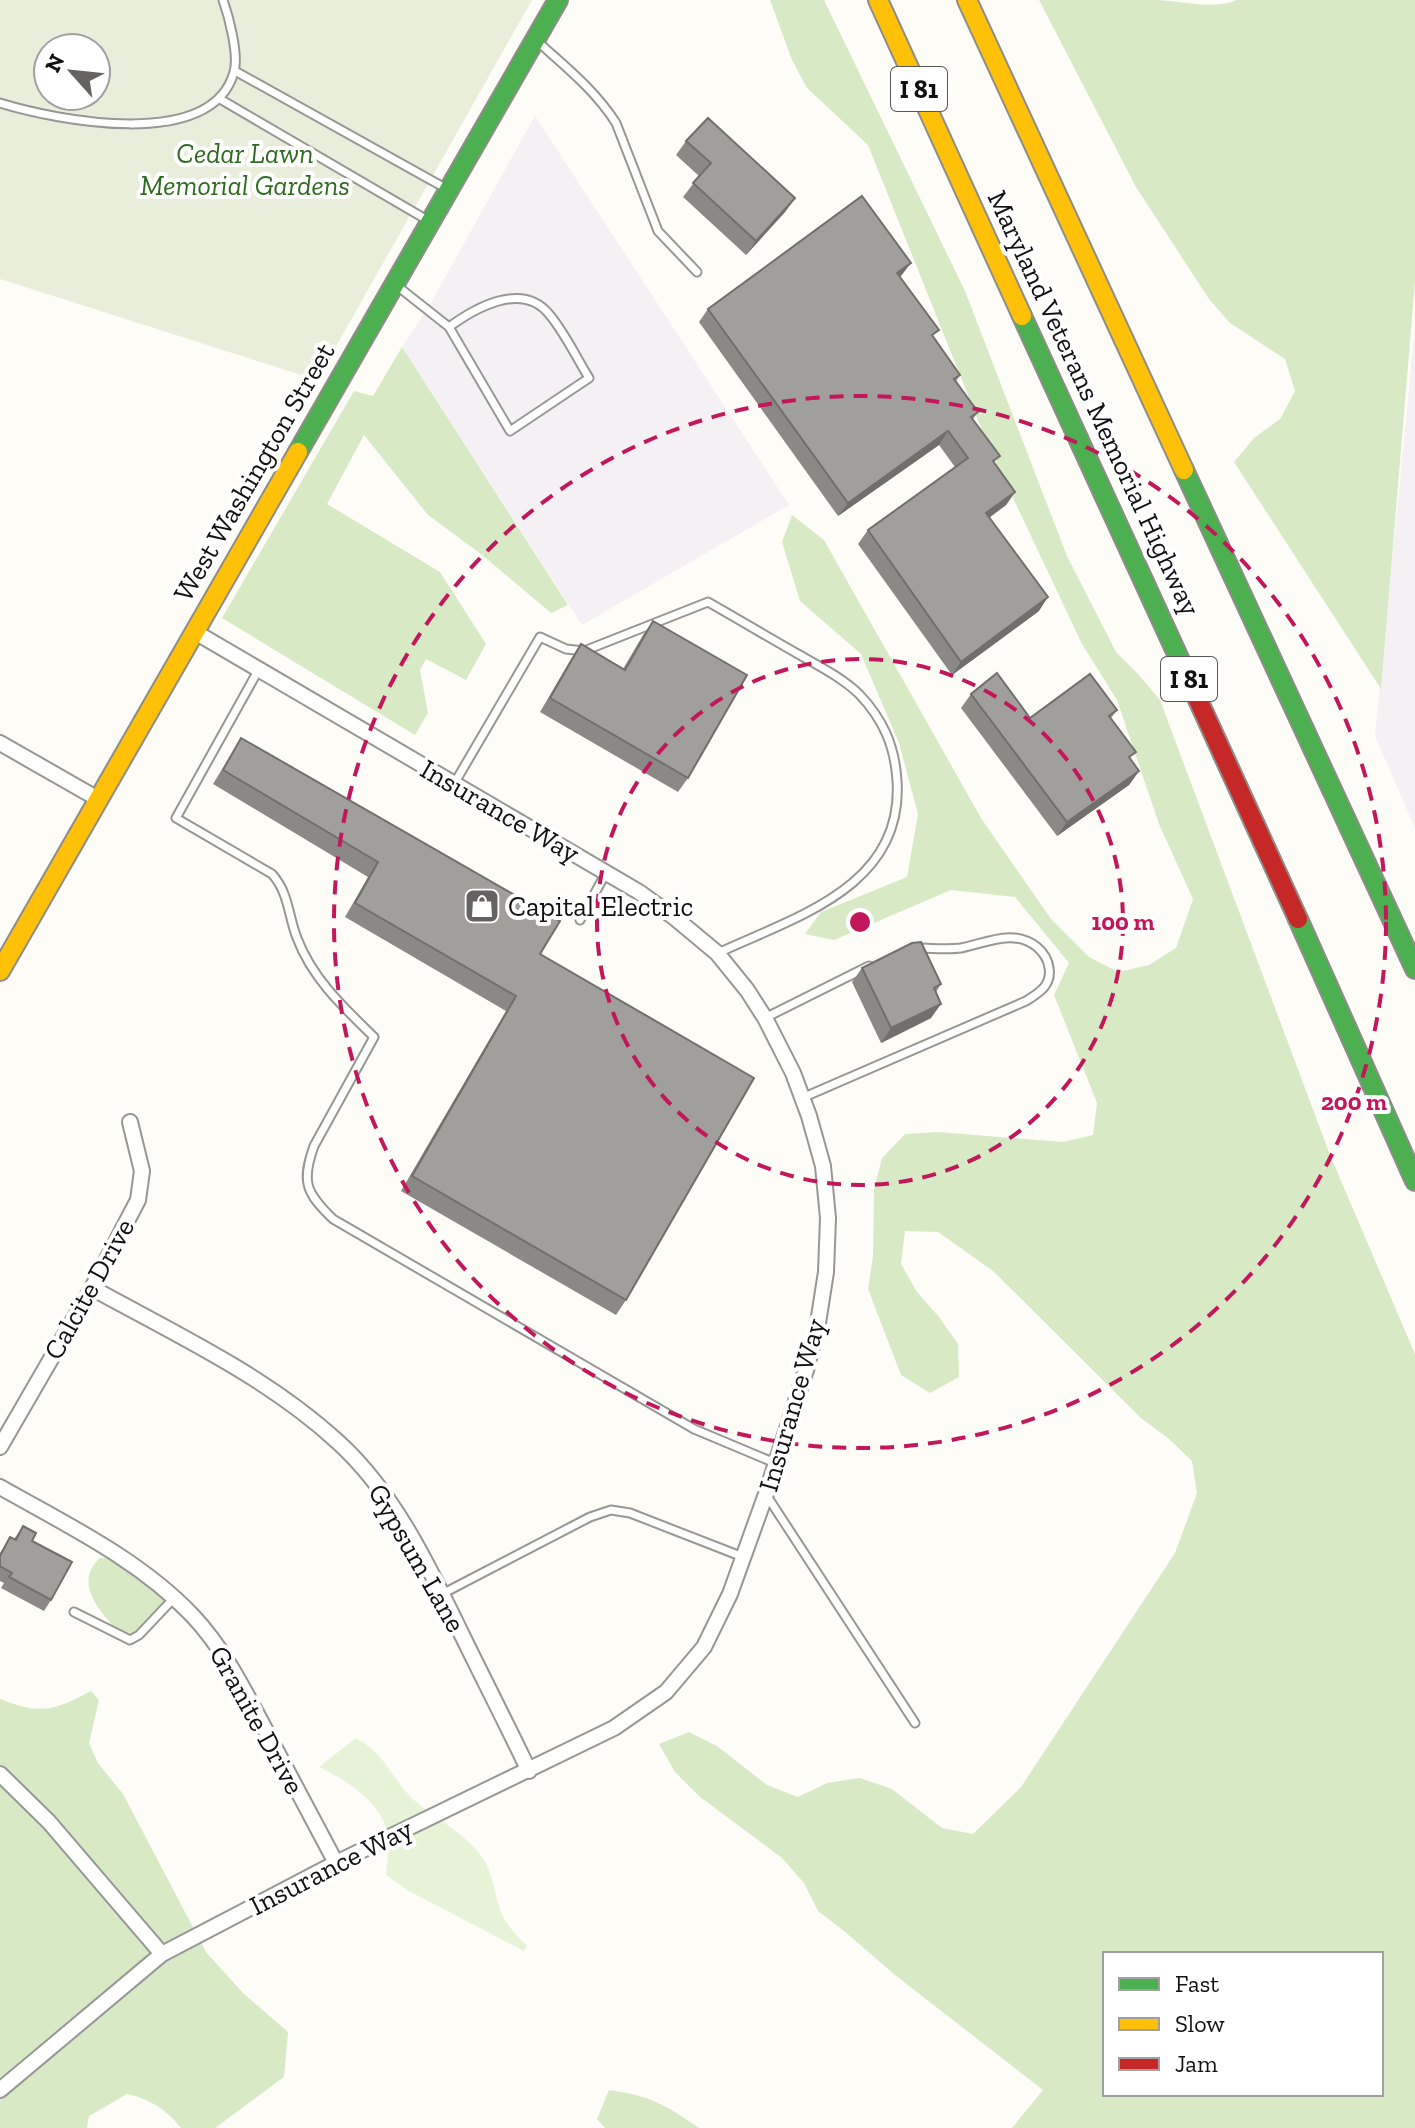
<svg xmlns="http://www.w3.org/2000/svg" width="1415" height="2128" font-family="'Zilla Slab',serif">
<rect width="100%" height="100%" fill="#fdfcf7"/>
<!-- industrial -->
<path fill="#f5f0f3" d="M535,116L789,505L582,625L402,347L428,308Z
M1415,327V828L1375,736Z"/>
<!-- green -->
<path fill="#e7f3d7" d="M356,1738C386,1754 391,1779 414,1800C437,1820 467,1834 484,1860C494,1876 494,1895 501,1912C506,1925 517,1936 527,1946L524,1951L407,1890L386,1875C387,1861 391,1843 387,1830C377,1799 346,1780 319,1767Z"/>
<!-- forest -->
<path fill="#d8eac5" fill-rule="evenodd" d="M770,0H824L965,291L1067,556L1116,652L1139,675L1160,700L1330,1155L1415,1354V2128H1012L1043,2090L895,1975L844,1931L818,1911L804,1883L782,1858L700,1797L675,1772L659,1744L689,1732L717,1746L767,1785L798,1797L827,1783L860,1778L892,1789L942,1828L973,1834L1021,1787L1175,1553L1197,1493L1192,1461L1168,1438L1142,1419L993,1271L938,1232L905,1231L901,1264L917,1292L939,1317L958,1344L959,1377L930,1393L901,1375L868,1289L873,1256L874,1189L882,1158L905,1134L938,1132L1063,1142L1093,1135L1097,1103L1054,995L1069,963L1015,897L951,890L834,940L805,934L821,912L907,877L918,814L899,743L861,654L800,601L782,542L792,515L824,540L981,818L1051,919L1089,957L1118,972L1149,965L1176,948L1193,899L1159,824L1117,700L1082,644L988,445L868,145L807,88L792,60ZM1105,1954H1381V2094H1105Z
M1039,0C1078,0 1118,0 1157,0C1182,1 1213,10 1237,0H1415V282L1381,689L1234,462L1254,438L1280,419L1295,391L1285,359L1230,323L1209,299L1136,187Z
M402,347L568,605L551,613L481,554L428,515L364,435L327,504L440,572L486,644L466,680L426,659L420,670L428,713L415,735L222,618L354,391L373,396Z
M100,1558C129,1558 151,1590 172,1608L126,1640C106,1618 70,1585 100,1558Z
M91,1691L99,1700L89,1743L98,1763L123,1794L206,1952L243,1993L288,2032L284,2077L215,2128H181C166,2109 150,2099 127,2094L89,2116L87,2128H0V1699C40,1715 54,1711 91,1691Z
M609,2090C651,2096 664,2104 699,2128H605L597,2119Z"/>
<!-- cemetery -->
<path fill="#e9eedb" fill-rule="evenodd" d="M0,0H532L317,380L0,279ZM48,48H96V96H48Z"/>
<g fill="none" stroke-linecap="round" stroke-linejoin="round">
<defs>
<path id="lane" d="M537,41C566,67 595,90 616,123L658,231L697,272
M235,71L447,189
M220,99L429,221
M0,103C56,120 212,152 234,72C239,55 229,17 223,0
M396,285L449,327C475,308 522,281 549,314C565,333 576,357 589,378L510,431L449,327
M259,669L176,818L272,874C289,893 288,915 297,938C312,978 343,1007 374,1037L314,1146C301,1182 306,1193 333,1219L694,1429L775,1463
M454,784L540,637L566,649L584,651L708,602C738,619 768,637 798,654C819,666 841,677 859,694C883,719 895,746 897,781C904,887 795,917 718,953
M580,920L606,873
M765,1018L869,966
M802,1098L1026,1001C1039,993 1052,985 1049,968C1048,959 1044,953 1037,947C1013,928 987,943 961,948C946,950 932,948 917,948
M767,1496L915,1723
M442,1594L590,1517L611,1510L630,1513L743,1557
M74,1612L130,1640L139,1635L174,1598"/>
<path id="street" d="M0,743L98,799
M92,1288C177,1335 266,1376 338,1442C395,1494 429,1567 462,1635C484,1680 507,1725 529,1771
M0,1447L92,1288L138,1200L142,1171L130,1122
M0,1487C67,1525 138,1559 192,1615C225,1650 245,1692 267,1733C290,1776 313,1820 336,1863
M0,1774L49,1822L162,1954
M0,2090L162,1954L336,1863L614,1728L666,1692L704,1647L730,1594L766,1494L806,1370L818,1323L826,1272L828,1218L823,1166L809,1116L793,1073L765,1018L747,990L717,953L675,918L639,892L195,632"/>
<path id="fast" d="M1022,316L1183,667
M298,452L558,0
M1184,470L1415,969
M1298,919L1415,1181"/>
<path id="slow" d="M878,0L1022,316
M967,0L1184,470
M0,971L298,452"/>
<path id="jam" d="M1183,667L1298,919"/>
</defs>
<!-- lane casing -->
<use href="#lane" stroke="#979795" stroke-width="11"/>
<!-- street casing -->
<use href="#street" stroke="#979795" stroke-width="18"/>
<!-- fast casing -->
<use href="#fast" stroke="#8e8d8b" stroke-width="22"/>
<!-- slow casing -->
<use href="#slow" stroke="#8e8d8b" stroke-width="22"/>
<!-- jam casing -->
<use href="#jam" stroke="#8e8d8b" stroke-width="22"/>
<!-- lane -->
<use href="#lane" stroke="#fffffe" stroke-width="7"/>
<!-- street -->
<use href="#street" stroke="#fffffe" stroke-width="14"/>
<!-- fast -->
<use href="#fast" stroke="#4caf50" stroke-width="18"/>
<!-- slow -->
<use href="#slow" stroke="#ffc107" stroke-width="18"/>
<!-- jam -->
<use href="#jam" stroke="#c62828" stroke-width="18"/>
</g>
<!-- wall -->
<path fill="#8a8986" d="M686,141L795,198L785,212L746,255L683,197L699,176L676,155Z
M900,277L934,338L960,375L956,381L978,412L973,419L994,463L1015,492L1006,505L989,518L1039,611L952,675L858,544L868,530L955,467L939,445L838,516L699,322L708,309Z
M653,621L688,778L678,792L540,712L571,659L581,644L623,669L643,635Z
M971,694L1030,718L1117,710L1111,718L1130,760L1139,771L1129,785L1057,836L961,708Z
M241,738L540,954L626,1300L616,1315L401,1191L506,1011L345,917L368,877L213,784Z
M862,968L941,984L936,992L931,1018L881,1043L852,982Z
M23,1526L32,1541L51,1600L44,1611L1,1588L4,1583L0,1581V1553L10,1537L14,1539Z"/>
<!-- shaded-wall -->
<path fill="#716f6d" d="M795,198L785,212L746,255L756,241Z
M911,263L901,276L888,286L897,273Z
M948,431L939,445L838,516L848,503Z
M1015,492L1006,505L976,527L986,513Z
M1048,597L1039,611L952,675L961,662Z
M1139,771L1129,785L1057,836L1067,822Z
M941,1004L931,1018L881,1043L891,1028Z"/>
<!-- building -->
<path fill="#a19f9c" stroke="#716f6d" stroke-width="2" d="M708,118L795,198L756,241L693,183L711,163L686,141Z
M862,196L911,263L897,273L939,330L932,335L960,375L954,379L978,412L971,417L1000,456L993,461L1015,492L986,513L1048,597L961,662L868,530L968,458L948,431L848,503L708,309Z
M653,621L747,675L688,778L550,698L581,644L625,670Z
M997,673L1030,718L1090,674L1117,710L1109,716L1136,752L1129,757L1139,771L1067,822L971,694Z
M241,738L560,921L540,954L754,1078L626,1300L412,1176L516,996L355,903L378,862L223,770Z
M921,942L941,984L934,988L941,1004L891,1028L862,968L912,943Z
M23,1526L36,1533L32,1541L72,1562L51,1600L9,1577L12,1573L0,1566V1556L10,1537L16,1540Z"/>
<!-- distance rings -->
<g fill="none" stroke="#c2185b" stroke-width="4" stroke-dasharray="14 10">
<circle cx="860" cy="922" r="263"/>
<circle cx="860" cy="922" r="526"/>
</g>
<!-- icons -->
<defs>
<symbol id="shop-square" viewBox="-11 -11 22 22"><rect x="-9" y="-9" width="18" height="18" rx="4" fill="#646362" stroke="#fff"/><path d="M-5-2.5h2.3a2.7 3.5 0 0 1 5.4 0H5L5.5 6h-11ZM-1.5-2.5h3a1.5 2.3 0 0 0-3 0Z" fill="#fff"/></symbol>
</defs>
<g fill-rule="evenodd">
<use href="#shop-square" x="462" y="886" width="40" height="40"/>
</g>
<g text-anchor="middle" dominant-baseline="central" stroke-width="8" stroke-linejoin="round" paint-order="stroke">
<!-- shield labels -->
<g fill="#fff" stroke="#585858" stroke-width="2">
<rect x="891" y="67" width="56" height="44" rx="6"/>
<rect x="1161" y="657" width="56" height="44" rx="6"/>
</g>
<g font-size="26" font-weight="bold" fill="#111">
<text x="919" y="89">I 81</text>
<text x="1189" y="679">I 81</text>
</g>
<!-- park labels -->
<g font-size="28" font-style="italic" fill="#2f6b1f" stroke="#fff">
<text x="245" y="153">Cedar Lawn<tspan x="245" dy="32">Memorial Gardens</tspan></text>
</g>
<!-- street labels -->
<g font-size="28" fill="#111" stroke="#fff">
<text transform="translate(1094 403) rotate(65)">Maryland Veterans Memorial Highway</text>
<text transform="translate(254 472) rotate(-60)">West Washington Street</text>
<text transform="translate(500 811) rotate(30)">Insurance Way</text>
<text transform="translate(89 1289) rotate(-61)">Calcite Drive</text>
<text transform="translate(792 1405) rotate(-74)">Insurance Way</text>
<text transform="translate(417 1558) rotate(60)">Gypsum Lane</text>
<text transform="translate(257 1720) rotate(61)">Granite Drive</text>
<text transform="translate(331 1867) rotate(-27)">Insurance Way</text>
</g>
<!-- poi labels -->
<g font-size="28" fill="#111" stroke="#fff" text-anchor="start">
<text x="508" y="906">Capital Electric</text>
</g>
</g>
<circle cx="860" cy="922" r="12" fill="#c2185b" stroke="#fff" stroke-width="4"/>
<g font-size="24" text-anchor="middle" font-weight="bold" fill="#c2185b" stroke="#fff" stroke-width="8" stroke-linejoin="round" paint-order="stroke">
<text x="1123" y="930">100 m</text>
<text x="1354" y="1110">200 m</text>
</g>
<!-- legend -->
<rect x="1103" y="1952" width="280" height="144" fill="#ffffff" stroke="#a0a0a0" stroke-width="2"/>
<rect x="1119" y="1978" width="40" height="12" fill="#4caf50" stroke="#a0a0a0" stroke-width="2"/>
<text x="1175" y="1992" font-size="24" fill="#111111">Fast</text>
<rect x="1119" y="2018" width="40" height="12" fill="#ffc107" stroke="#a0a0a0" stroke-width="2"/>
<text x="1175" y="2032" font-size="24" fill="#111111">Slow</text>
<rect x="1119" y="2058" width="40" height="12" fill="#c62828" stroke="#a0a0a0" stroke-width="2"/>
<text x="1175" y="2072" font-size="24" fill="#111111">Jam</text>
<!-- north arrow -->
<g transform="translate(72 72) rotate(297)"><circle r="38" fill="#ffffff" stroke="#a0a0a0" stroke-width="2"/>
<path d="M0-6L14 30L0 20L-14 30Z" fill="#646362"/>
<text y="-12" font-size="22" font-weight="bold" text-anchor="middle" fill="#111111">N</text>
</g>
</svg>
